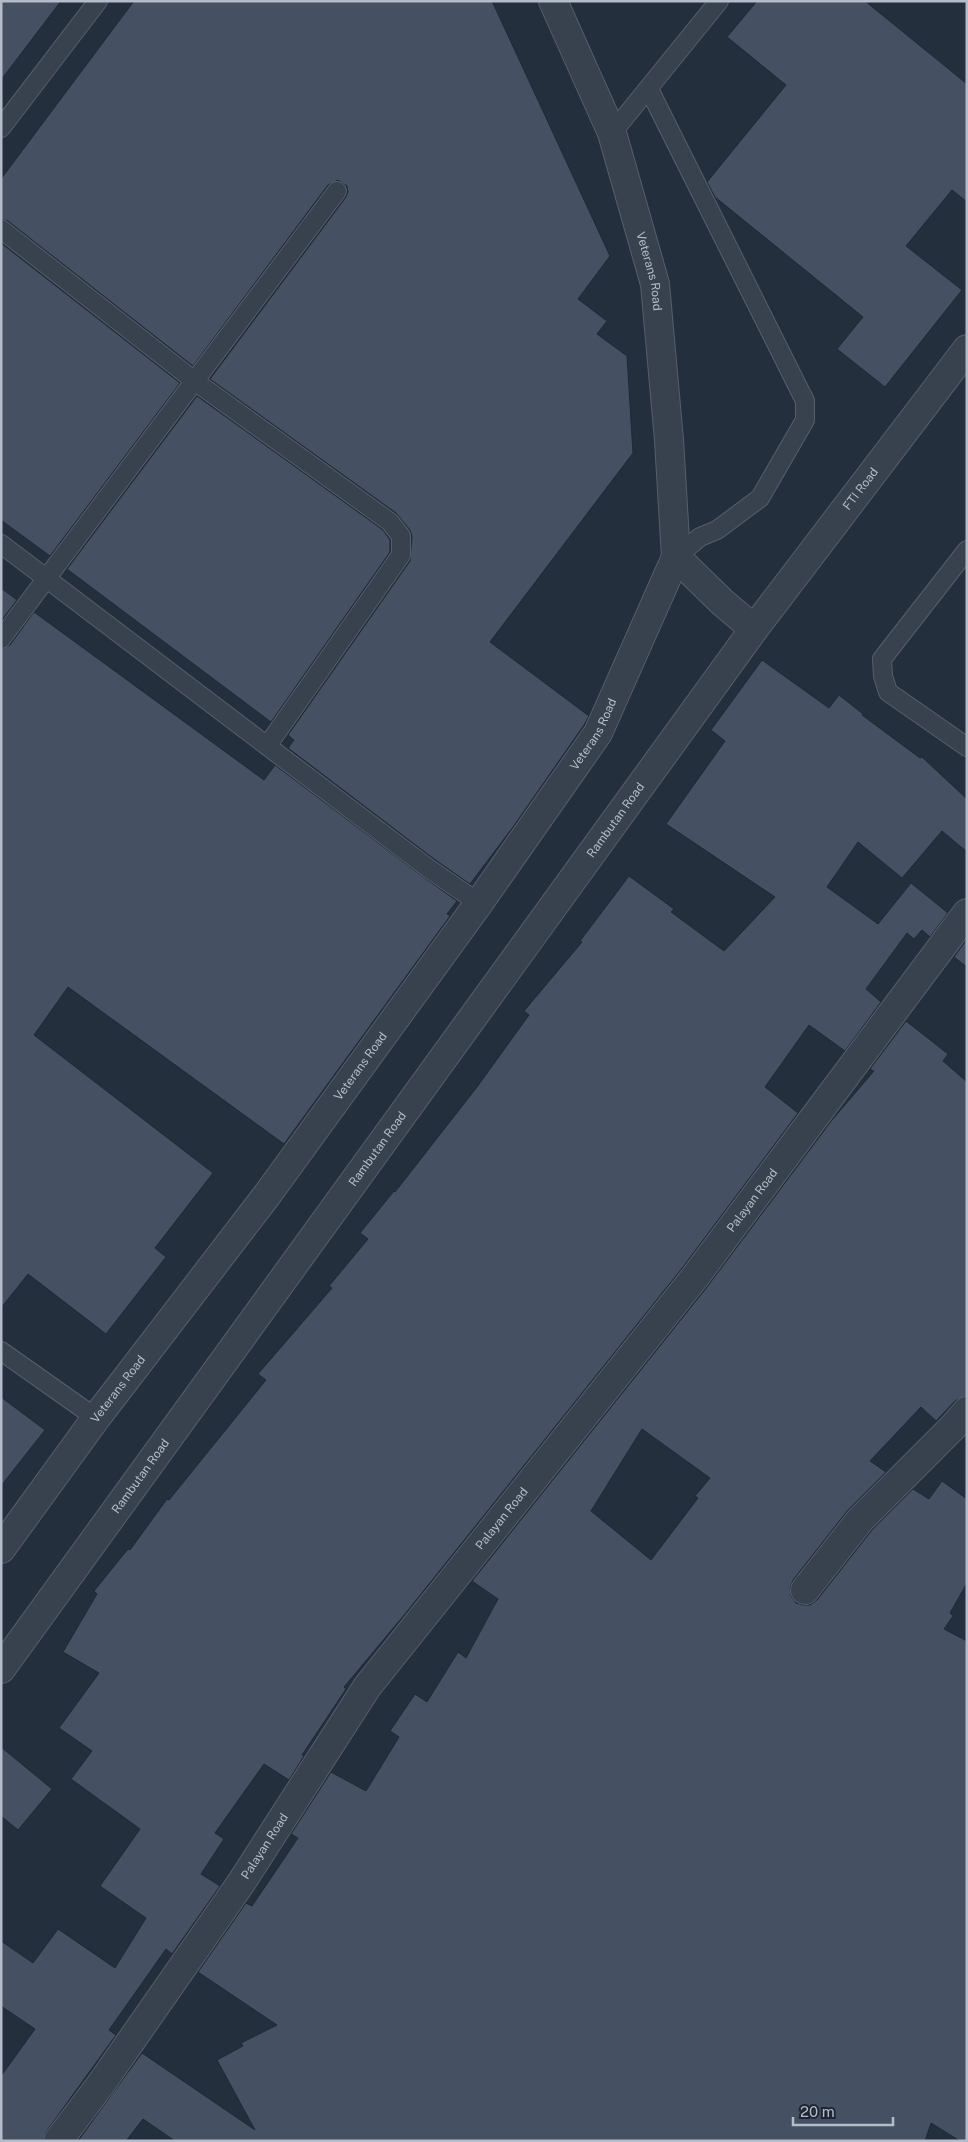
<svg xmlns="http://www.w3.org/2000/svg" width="968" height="2142" font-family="'Public Sans',sans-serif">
<rect width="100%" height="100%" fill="#242f3e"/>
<!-- building -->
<path fill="#455162" stroke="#1f2835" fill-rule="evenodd" d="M1,1H61L1,80Z
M134,1H492L610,256L578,299L607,321L597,334L627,356L633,453L490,642L589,716L584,725L513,827L470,884L434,859L288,748L294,740L288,735L410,561L412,536L410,530L396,513L210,379L346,197L348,192L347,186L338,180L328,185L193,366L8,221L1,219V179Z
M757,1H865L967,84V202L952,190L906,246L962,290L885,387L837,349L863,317L715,197L707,182L786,85L727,37Z
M1,243L180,383L50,556L1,520Z
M197,396L383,530L390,540V552L271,722L67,569Z
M1,588L17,600L1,621Z
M34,612L264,780L275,765L422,876L457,901L447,914L450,916L284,1144L68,987L34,1035L213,1173L155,1248L166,1257L106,1334L28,1274L1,1308V649L10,645Z
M762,660L829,708L839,695L863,714L862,715L920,758L922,757L967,799V852L942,831L902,878L858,842L827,887L878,924L911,883L948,913L930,937L922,930L914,939L907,933L866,989L881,1002L845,1051L809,1025L765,1087L798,1113L683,1267L405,1614L344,1687L346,1689L302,1755L304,1756L289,1780L264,1764L215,1833L224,1839L201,1874L220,1886L172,1954L166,1949L109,2030L116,2035L46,2132L43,2141H1V2076L35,2029L1,2006V1941L33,1963L58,1929L115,1968L146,1918L100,1886L140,1829L71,1779L92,1751L59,1728L99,1673L63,1652L97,1594L94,1591L128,1549L130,1550L167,1499L169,1500L266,1380L258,1374L332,1288L329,1286L368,1239L360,1233L394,1191L395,1192L477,1087L529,1015L524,1011L582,942L580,941L629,876L674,909L671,912L724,951L775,897L666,824L725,741L711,730Z
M967,939V967L954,957Z
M906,1021L948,1054L943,1061L967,1082V1396L956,1400L936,1421L921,1407L870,1461L886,1472L848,1510L793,1580L790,1588L791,1596L796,1603L803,1605H810L817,1600L872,1530L913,1489L929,1499L942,1481L967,1499V1583L950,1613L953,1616L944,1629L967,1641V2141H960L931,2123L925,2141H175L143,2119L126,2141H78L142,2053L255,2130L217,2060L243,2046L241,2043L277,2025L198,1972L246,1903L252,1906L298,1838L291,1834L331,1772L366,1791L399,1737L390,1731L415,1694L427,1702L458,1652L466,1658L498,1599L472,1581L707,1287L832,1120L874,1071L870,1069ZM642,1429L710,1478L695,1496L698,1498L651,1560L591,1511Z
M1,1397L45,1430L1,1486Z
M1,1747L52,1789L18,1830L1,1816Z"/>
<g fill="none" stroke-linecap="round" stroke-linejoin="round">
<defs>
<path id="service" d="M649,89L805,401V420L760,498L717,530L700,537L676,557
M1,128L98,1
M612,133L719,1
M1,229L196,382L390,522L401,536V555L267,746
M1,544L428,868L479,903
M967,550L882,659L883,676L888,692L967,747
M1,639L337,191
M1,1351L96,1418"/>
<g id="minor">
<path id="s1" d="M1,1549L96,1418L267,1195L479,903L598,733L676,557"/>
<path d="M805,1590L860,1520L954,1426L967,1411"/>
<path id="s2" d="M58,2141L101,2084L241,1883L367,1687L695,1277L967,913"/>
</g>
<g id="tertiary">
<path id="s3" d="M553,1L612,133L655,284L669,440L676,557L722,602L754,629"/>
<path id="s4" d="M1,1669L754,629L967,349"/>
</g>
</defs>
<!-- service casing -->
<use href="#service" stroke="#565f6c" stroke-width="20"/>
<!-- minor casing -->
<use href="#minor" stroke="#565f6c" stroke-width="30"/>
<!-- tertiary casing -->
<use href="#tertiary" stroke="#565f6c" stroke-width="30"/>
<!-- service -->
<use href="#service" stroke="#38414e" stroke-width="18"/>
<!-- minor -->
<use href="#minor" stroke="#38414e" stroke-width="28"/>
<!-- tertiary -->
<use href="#tertiary" stroke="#38414e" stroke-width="28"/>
</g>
<g text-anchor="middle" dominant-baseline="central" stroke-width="4" stroke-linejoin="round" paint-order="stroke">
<!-- street labels -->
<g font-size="12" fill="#b4bcc9" stroke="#1d2633">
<text stroke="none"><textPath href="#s3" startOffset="288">Veterans Road</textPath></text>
<text stroke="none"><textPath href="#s4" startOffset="1460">FTI Road</textPath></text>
<text stroke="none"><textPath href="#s1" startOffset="1008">Veterans Road</textPath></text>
<text stroke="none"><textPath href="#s4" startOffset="1048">Rambutan Road</textPath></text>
<text stroke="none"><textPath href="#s1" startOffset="602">Veterans Road</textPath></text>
<text stroke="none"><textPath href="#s4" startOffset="642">Rambutan Road</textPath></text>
<text stroke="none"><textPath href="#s2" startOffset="1170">Palayan Road</textPath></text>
<text stroke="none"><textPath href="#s1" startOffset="198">Veterans Road</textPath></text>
<text stroke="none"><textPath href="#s4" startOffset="238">Rambutan Road</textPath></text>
<text stroke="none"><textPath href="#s2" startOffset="765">Palayan Road</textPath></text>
<text stroke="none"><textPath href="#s2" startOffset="360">Palayan Road</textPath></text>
</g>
</g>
<!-- border -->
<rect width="968" height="2142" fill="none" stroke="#b4bcc9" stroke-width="5"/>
<!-- scale -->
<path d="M793 2117v8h100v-8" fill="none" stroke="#b4bcc9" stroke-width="2.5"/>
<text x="800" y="2117" font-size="15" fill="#b4bcc9" stroke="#1d2633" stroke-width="4" paint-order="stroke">20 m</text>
</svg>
